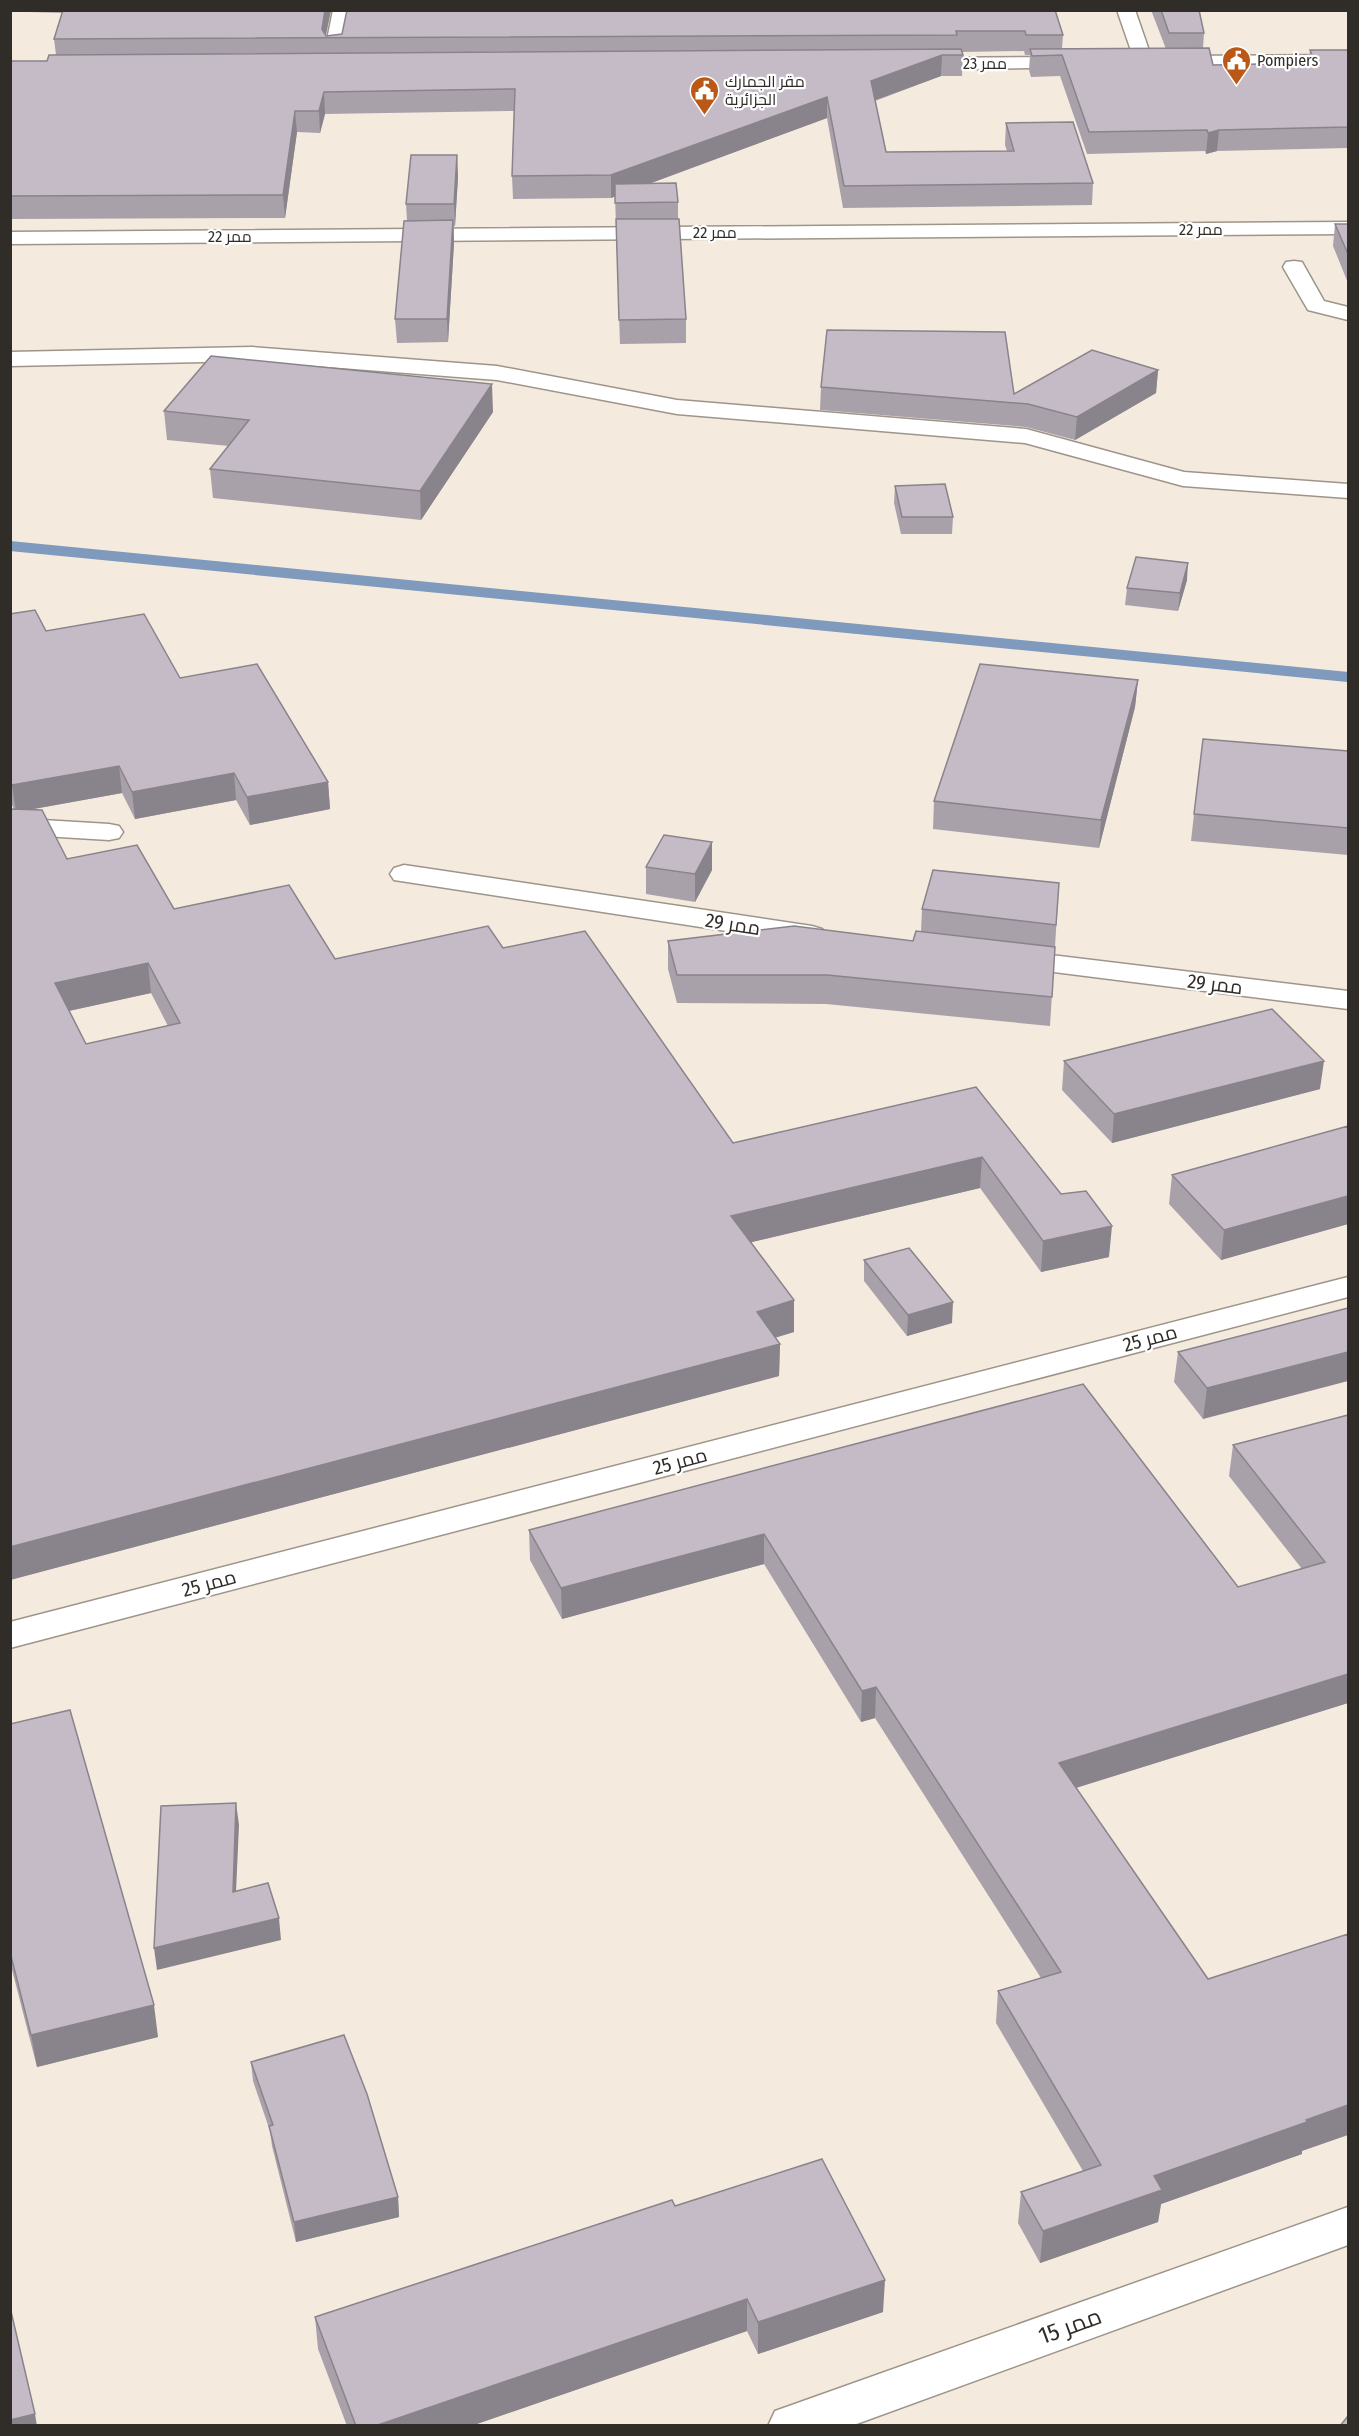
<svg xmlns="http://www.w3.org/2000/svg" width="1359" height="2436" font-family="'Fira Sans Condensed',Cairo,sans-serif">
<rect width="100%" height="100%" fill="#f4ebde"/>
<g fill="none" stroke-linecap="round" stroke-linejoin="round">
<!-- stream -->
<path stroke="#809abd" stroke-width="10" d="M10,546L1348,677"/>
<defs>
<path id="minor" d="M333,10H351L343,50L341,54H327L325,50Z
M1117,10H1135L1153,62L1151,66H1137L1135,62Z
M1167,56L1348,55V66H1160L1158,62L1160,58Z
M1074,57L1081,59L1083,63L1081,67L918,70L911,68L909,64L911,60L918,58Z
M1348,222V234L10,244V232Z
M1294,261L1302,262L1324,301L1348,307V320L1308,310L1283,267L1286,262Z
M252,347L497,366L677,400L1026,429L1184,472L1348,484V498L1183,486L1025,443L677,414L497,380L252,361L10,366V352Z
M10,818L109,824L119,826L123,832L119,838L109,840L10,834Z
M404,865L812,926L822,929L827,935L822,941L812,944L394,880L390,874L394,868Z
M1009,950L1348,991V1009L998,965L994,959L998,953Z
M1348,1277V1297L10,1648V1622Z
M1348,2207V2245L851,2426H768L775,2411Z"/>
</defs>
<!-- minor casing -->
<use href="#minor" stroke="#9d9589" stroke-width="3"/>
<!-- minor -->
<use href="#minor" fill="#fff" fill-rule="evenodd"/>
</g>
<!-- wall -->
<path fill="#a9a1aa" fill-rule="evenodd" d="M28,10H331L326,36L1055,10L1063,35L1062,49H1166L1151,10H1199L1204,33L1203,48L1213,65L1309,64L1310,50H1348V148L1217,151L1206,154L1205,151L1087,154L1060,76L1031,77L1029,70L1030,55H1025L1024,51L962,52L963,55L962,76H941L875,101L886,152L1007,151L1005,145L1006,123L1093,183L1092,205L843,208L827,118L650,183L678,202V219L686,319V343L620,344L615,196L611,198L513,199L512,176L514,111L325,114L320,133L297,132L285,218L10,219V61H47L56,55L54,39L62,13L29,12Z
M457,155L458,177L455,226H454V243L448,342L397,343L395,319L407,221L406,204Z
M1335,224H1348V283L1333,246Z
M1158,370L1156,393L1075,440L1026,427L820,410L821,387L1014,394Z
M164,411L493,412L421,520L213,498L210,469L229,446L167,440Z
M895,486L953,517L952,534H901L894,503Z
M1187,580L1178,611L1125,605L1127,588Z
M10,614L46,631L180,678L328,782L330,809L250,825L236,800L135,819L122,793L29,810L67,859L174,909L335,959L503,948L733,1143L976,1087L1109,1257L1041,1272L980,1188L751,1242L794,1300V1332L775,1338L780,1344L779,1376L10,1580L14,809L10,801ZM151,993L168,1026L86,1044L69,1011Z
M1138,680L1135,707L1099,848L933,829L934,801Z
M1348,751V855L1191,841L1194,814Z
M646,867L712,870L695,902L646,894Z
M1059,883L1050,1026L826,1004L677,1003L668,969V941H913L921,931L922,909Z
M1064,1061L1320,1089L1112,1143L1062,1090Z
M1348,1126V1224L1221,1260L1169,1204L1172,1175Z
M864,1260L952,1323L907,1336L864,1281Z
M1348,1308L1203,1419L1174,1382L1178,1352Z
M1083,1384L1238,1587L1302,1569L1229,1476L1233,1445L1348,1415V1703L1076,1788L1302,2151V2154L1161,2204L1158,2222L1040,2263L1018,2223L1021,2192L1083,2171L996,2023L998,1991L1041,1978L875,1718L861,1722L764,1564L562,1619L530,1560L529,1530Z
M10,1724L158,2037L37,2067L10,1962Z
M251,2062L398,2197L399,2217L296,2242L272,2146L270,2131L253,2081Z
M675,2206L883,2312L758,2354L747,2331L471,2426H347L318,2349L315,2317Z"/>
<!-- shaded-wall -->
<path fill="#89838b" d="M325,10H331L325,38L322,29Z
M942,55L941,76L870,102L871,81Z
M324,92L325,114L320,133L319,111Z
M827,97V118L611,198V175Z
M295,111L297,132L285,218L283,195Z
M1219,130L1217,151L1206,154L1208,133Z
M457,155L458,177L455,226L454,204Z
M453,220L454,243L448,342L447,319Z
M1158,370L1156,393L1075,440L1077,417Z
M492,384L493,412L421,520L420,491Z
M1188,563L1187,580L1178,611L1180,593Z
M1138,680L1135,707L1099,848L1101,820Z
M119,766L122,793L16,812L12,785Z
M234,773L236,800L135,819L132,792Z
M328,782L330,809L250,825L247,797Z
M712,842V870L695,902V874Z
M148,963L151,993L59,1013L55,983Z
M1324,1061L1320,1089L1112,1143L1114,1114Z
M982,1157L980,1188L731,1247V1216Z
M1348,1196V1224L1221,1260L1224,1230Z
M1112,1226L1109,1257L1041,1272L1043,1241Z
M794,1300V1332L756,1343L757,1312Z
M953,1302L952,1323L907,1336L908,1315Z
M780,1344L779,1376L10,1580V1547Z
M1348,1352V1381L1203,1419L1207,1388Z
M764,1534V1564L562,1619L561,1588Z
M1348,1674V1703L1056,1794L1059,1763Z
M876,1687L875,1718L861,1722L862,1691Z
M236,1803L239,1825L235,1914L233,1892Z
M279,1918L281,1940L157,1970L154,1948Z
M154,2005L158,2037L37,2067L31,2035Z
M1348,2105V2135L1302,2151V2154L1161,2204L1158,2222L1040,2263L1043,2231L1154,2176L1306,2120Z
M398,2197L399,2217L296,2242L294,2222Z
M885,2280L883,2312L758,2354V2322Z
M747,2299V2331L471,2426H375Z
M35,2414L37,2426H10V2420Z"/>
<!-- building -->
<path fill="#c4bbc6" stroke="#89838b" stroke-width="1.5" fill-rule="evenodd" d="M63,10H325L322,29L326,36L342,34L347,10H1055L1063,35H1026L1025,31H956L957,35L54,39Z
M1161,10H1199L1204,33H1169Z
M1209,48L1213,65L1315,63L1310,50H1348V127L1219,130L1208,133L1207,130L1089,132L1062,55L1032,56L1030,49Z
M961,49L963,55H942L871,81L886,152L1014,151L1006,123L1073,122L1093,183L844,186L827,97L611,175L512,176L515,89L324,92L319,111H295L283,195L10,196V61H47L49,55Z
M411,155H457L454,204H406Z
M676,183L678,202L615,203V184Z
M616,219H679L686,319L619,320Z
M453,220L447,319H395L404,221Z
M1335,224H1348V254Z
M827,330L1005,332L1014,394L1092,350L1158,370L1077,417L1028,404L821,387Z
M211,356L492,384L420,491L210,469L249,420L164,411Z
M945,484L953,517H902L895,486Z
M1136,557L1188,563L1180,593L1127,588Z
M35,610L46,631L144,614L180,678L257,664L328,782L247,797L234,773L132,792L119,766L12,785L10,782V614Z
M980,664L1138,680L1101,820L934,801Z
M1203,739L1348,751V828L1194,814Z
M10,809L42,810L67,859L137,845L174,909L289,885L335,959L488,926L503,948L585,931L733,1143L976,1087L1061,1194L1086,1191L1112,1226L1043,1241L982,1157L731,1216L794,1300L757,1312L780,1344L10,1547ZM148,963L180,1023L86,1044L55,983Z
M664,835L712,842L695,874L646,867Z
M933,870L1059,883L1056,925L922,909Z
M794,926L913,941L916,931L1055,947L1052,997L827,975H677L668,941Z
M1272,1009L1324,1061L1114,1114L1064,1061Z
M1348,1126V1196L1224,1230L1172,1175Z
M909,1248L953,1302L908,1315L864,1260Z
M1348,1308V1352L1207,1388L1178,1352Z
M1083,1384L1238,1587L1325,1562L1233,1445L1348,1415V1674L1059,1763L1208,1979L1348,1934V2105L1306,2120L1307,2122L1154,2176L1162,2190L1043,2231L1021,2192L1101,2165L998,1991L1061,1972L876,1687L862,1691L764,1534L561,1588L529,1530Z
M70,1710L154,2005L31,2035L10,1952V1724Z
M236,1803L233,1892L268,1883L279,1918L154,1948L161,1806Z
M344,2035L367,2094L398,2197L294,2222L269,2126L273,2125L251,2062Z
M822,2159L885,2280L758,2322L747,2299L375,2426H356L315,2317L672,2200L675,2206Z
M10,2307L35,2414L10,2420Z
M1348,2416V2426H1340Z"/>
<!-- icons -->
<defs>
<symbol id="civic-pin" viewBox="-11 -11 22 30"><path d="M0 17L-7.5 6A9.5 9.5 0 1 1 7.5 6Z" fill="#ba5917" stroke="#fff"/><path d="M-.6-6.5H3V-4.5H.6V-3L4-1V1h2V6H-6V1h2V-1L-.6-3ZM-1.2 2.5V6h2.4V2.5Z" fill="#fff"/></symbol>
</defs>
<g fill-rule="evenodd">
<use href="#civic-pin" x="1220" y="44" width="33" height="45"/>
<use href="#civic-pin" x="688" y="74" width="33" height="45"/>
</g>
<g text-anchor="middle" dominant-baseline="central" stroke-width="4.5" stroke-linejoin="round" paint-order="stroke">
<!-- far-poi labels -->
<g font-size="16" fill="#302d28" stroke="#fff" text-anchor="start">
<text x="1257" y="60">Pompiers</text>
<text x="725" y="81">مقر الجمارك<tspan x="725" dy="18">الجزائرية</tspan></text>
</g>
<!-- far-street labels -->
<g font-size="16" fill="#302d28" stroke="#fff">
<text x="985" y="63">ممر 23</text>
<text x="1201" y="229">ممر 22</text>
<text x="715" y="232">ممر 22</text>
<text x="230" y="236">ممر 22</text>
</g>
<!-- street labels -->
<g font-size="20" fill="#302d28" stroke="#fff">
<text transform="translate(733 924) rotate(9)">ممر 29</text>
<text transform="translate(1215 984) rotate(7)">ممر 29</text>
<text transform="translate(1150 1338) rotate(-15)">ممر 25</text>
<text transform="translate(680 1461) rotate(-15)">ممر 25</text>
<text transform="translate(209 1583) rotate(-15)">ممر 25</text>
</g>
<!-- near-street labels -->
<g font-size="24" fill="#302d28" stroke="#fff">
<text transform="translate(1070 2326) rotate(-20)">ممر 15</text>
</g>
</g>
<!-- border -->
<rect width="1359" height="2436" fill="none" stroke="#302d28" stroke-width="24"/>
</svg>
